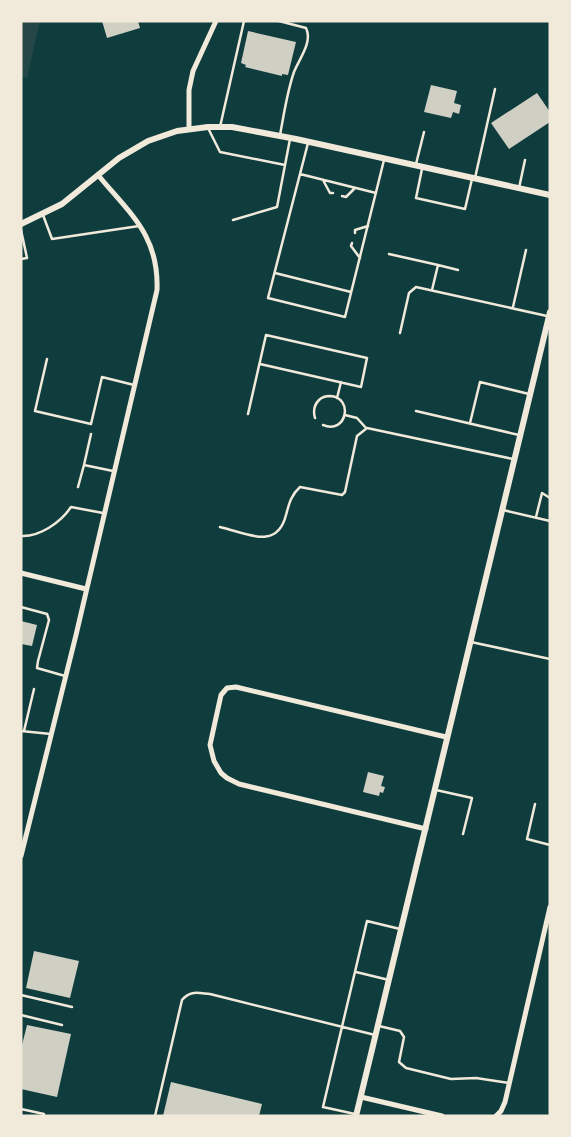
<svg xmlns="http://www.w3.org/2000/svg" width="571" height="1137" font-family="Rubik,sans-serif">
<rect width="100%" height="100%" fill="#0f3d3e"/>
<!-- green -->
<path fill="#244646" d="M21,21H40L27,78L21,77Z"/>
<!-- building -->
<path fill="#cfcfc3" d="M102,21H138L140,28L107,38Z
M248,31L296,42L288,75L282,74V76L245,67L246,65L241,63Z
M431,85L457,91L454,103L461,105L459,114L453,112L451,118L424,112Z
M537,93L550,112V122L509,149L491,123Z
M21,621L37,625L32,646L21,644Z
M368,772L384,776L381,786L385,787L383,793L380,792L379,796L363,792Z
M34,951L79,961L70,998L26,988Z
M27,1025L71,1034L57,1097L21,1089V1049Z
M171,1082L262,1104L259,1116H163Z"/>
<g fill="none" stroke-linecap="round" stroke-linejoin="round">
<!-- service -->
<path stroke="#f1e9da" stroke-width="2.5" d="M279,21L306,28C313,42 299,59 294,72C287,92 284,114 280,135
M220,127L244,21
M208,128L220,152L285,165
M308,143L268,298L345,317L384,160
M416,164L424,132
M422,169L416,198L465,209L472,179
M300,174L376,193
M475,178L495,89
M323,180L330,193H333
M519,188L525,160
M342,196L346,197L355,188
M43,215L52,239L139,226
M233,220L277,207L290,139
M21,230L27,258L21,259
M355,233V230L368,226
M352,243L351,246L360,258
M389,254L438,265L432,290
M438,265L458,270
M275,273L351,292
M513,307L526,250
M400,333L409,293L416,287L547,316
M47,359L35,411L91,424L102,377L134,385
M337,398L341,382
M416,411L519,435
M248,414L266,335L367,358L361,387L260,364
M345,415L357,418L366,428
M315,418C313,411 314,405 319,400C322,397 326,396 330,396C354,397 347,435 323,425
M470,423L480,382L529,394
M91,434L84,465L113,471
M78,487L84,465
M503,510L550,521
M536,517L542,493L550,498
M220,527C246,533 277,551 286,515C289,504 291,495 300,487L342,495L345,492L357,436L367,428L513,459
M21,536C40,537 61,522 71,507L103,513
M21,607L47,614L49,620L38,661L37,668L65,676
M471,642L550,659
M21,731L51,734
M24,731L34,689
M436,790L472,798L463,834
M535,804L527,839L550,845
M356,972L389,980
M21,995L72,1007
M21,1015L62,1025
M379,1026L400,1031L404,1037L399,1062L406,1068L451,1079L476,1078L509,1083
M21,1109L44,1114
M355,1114L323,1107L367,921L400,929
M155,1116L182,1000C190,990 198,993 210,994L375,1035"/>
<!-- minor -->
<path stroke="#f1e9da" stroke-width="5" d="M189,129V90L193,71L216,21
M21,573L86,589
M426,829L239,784L227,778L221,773L214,761L210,745L221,695L227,688L236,687L446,737
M21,856L76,635L157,290C159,235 130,214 98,175
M361,1097L442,1116
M496,1116L501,1111L505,1102L550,907"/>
<!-- tertiary -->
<path stroke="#f1e9da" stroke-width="6" d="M21,224L62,204L119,158L148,141L177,131L208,127H232L296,139L550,195
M356,1116L550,312"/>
</g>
<!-- border -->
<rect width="571" height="1137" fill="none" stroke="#f1e9da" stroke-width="45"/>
</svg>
